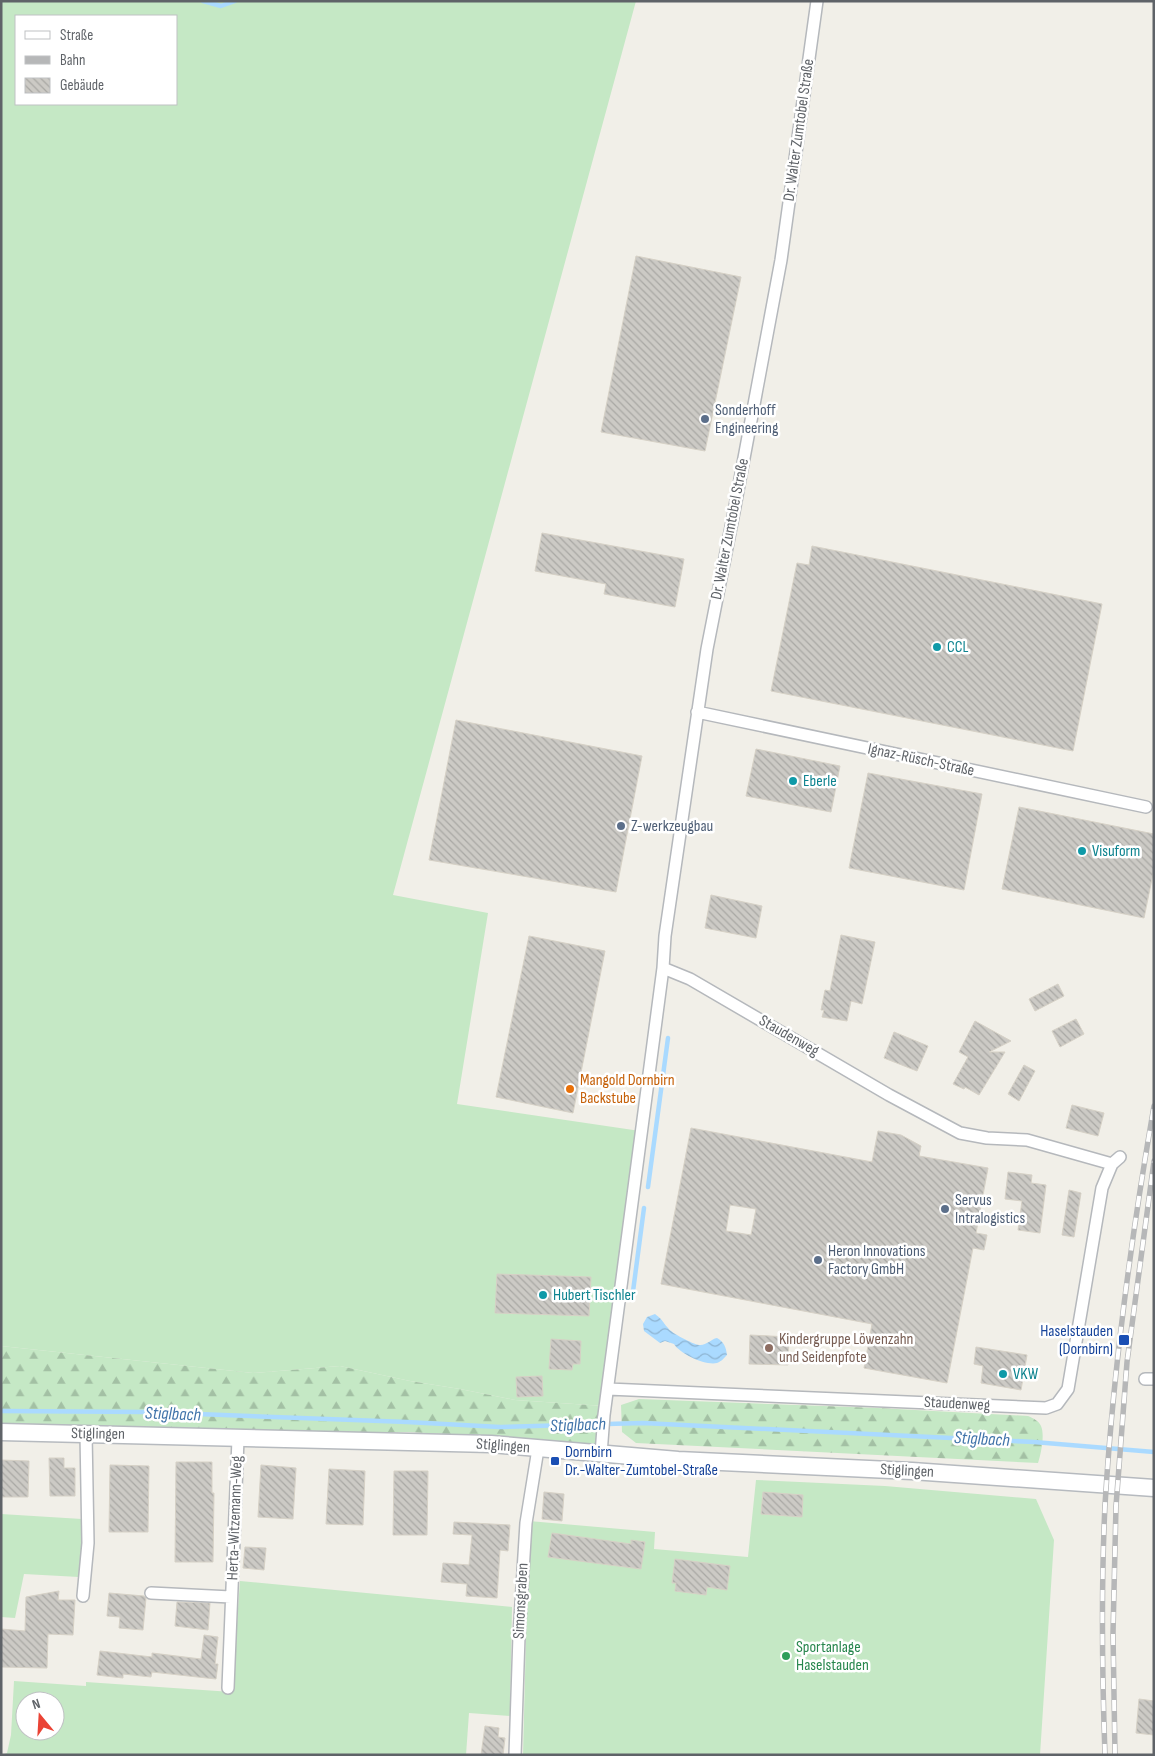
<svg xmlns="http://www.w3.org/2000/svg" width="1155" height="1756" font-family="'Sofia Sans Condensed',sans-serif">
<defs>
<pattern id="forest-firs" width="22" height="20" patternUnits="userSpaceOnUse" patternTransform="scale(1.25)"><rect width="22" height="20" fill="#c5e8c5"/><path d="M5 1l3.5 6h-7zM16 11l3.5 6h-7z" fill="#a3c0a4"/></pattern>
<pattern id="water-waves" width="16" height="10" patternUnits="userSpaceOnUse" patternTransform="scale(1.25)"><rect width="16" height="10" fill="#aadaff"/><path d="M0 5q4-4 8 0t8 0" fill="none" stroke="#8eb4d2"/></pattern>
<pattern id="building-back-hatch" width="6" height="6" patternUnits="userSpaceOnUse" patternTransform="scale(1.25)"><rect width="6" height="6" fill="#cccac5"/><path d="M-1 5l2 2M0 0l6 6M5-1l2 2" fill="none" stroke="#a9a8a4"/></pattern>
</defs>
<rect width="100%" height="100%" fill="#f1efe8"/>
<!-- grass -->
<path fill="#c5e8c5" fill-rule="evenodd" d="M1,1H636L393,895L488,913L457,1104L640,1131L604,1406L515,1400L460,1389L410,1381L340,1366L253,1373L1,1346ZM16,16H176V104H16Z
M756,1480L885,1486L1036,1499L1054,1540L1040,1755H523L529,1521L655,1532L654,1549L748,1557Z
M1,1514L82,1519L83,1544L79,1577L24,1574L15,1618L1,1617Z
M240,1581L512,1607L510,1716L469,1713L466,1755H1L7,1753L11,1735L14,1681L86,1686V1682L232,1692ZM25,1701H55V1731H25Z"/>
<!-- forest -->
<path fill="url(#forest-firs)" d="M1,1346L253,1373L340,1366L410,1381L460,1389L515,1400L604,1406L600,1452L500,1437L408,1432L243,1435L1,1423Z
M639,1399L878,1408L1028,1416C1033,1418 1039,1421 1041,1426C1045,1435 1041,1454 1038,1463L636,1443L622,1432L621,1405Z"/>
<!-- water -->
<path fill="url(#water-waves)" d="M655,1314C664,1321 661,1320 668,1328C671,1333 693,1344 699,1345C706,1346 711,1339 717,1338C724,1342 726,1347 727,1355C724,1358 722,1361 717,1363C706,1366 680,1354 674,1344L665,1341L660,1343L644,1331L643,1324L647,1317Z"/>
<g fill="none" stroke-linecap="round" stroke-linejoin="round">
<!-- stream -->
<path stroke="#aadaff" stroke-width="4.5" d="M203,1L221,6L235,1
M648,1187L668,1038
M632,1299L644,1208
M1,1411L145,1412L407,1422L500,1427L643,1423L1034,1442L1154,1452"/>
</g>
<!-- building -->
<path fill="url(#building-back-hatch)" stroke="#d6d1c6" fill-rule="evenodd" d="M636,256L741,277L705,451L601,432Z
M542,533L684,559L675,607L604,594L606,584L535,571Z
M812,546L1102,604L1073,751L771,691L797,563L809,565Z
M456,720L642,756L616,892L429,860Z
M756,749L840,766L831,812L746,796Z
M868,773L982,794L964,890L849,868Z
M1019,807L1154,834V869L1144,918L1002,889Z
M711,895L762,906L756,938L705,928Z
M841,935L875,942L862,1004L851,1001L847,1021L822,1017L824,1010H821L825,990L830,991Z
M529,936L605,951L573,1113L496,1097Z
M1058,984L1064,996L1035,1011L1029,999Z
M1076,1019L1084,1034L1060,1047L1052,1031Z
M975,1021L1011,1041L989,1052H1005L979,1095L965,1087L964,1089L953,1084L968,1057L959,1052Z
M894,1032L928,1046L917,1071L884,1058Z
M1024,1065L1035,1071L1019,1101L1008,1094Z
M1072,1105L1104,1113L1098,1136L1066,1128Z
M691,1128L872,1162L878,1131L901,1135L921,1146L919,1156L988,1168L976,1233L987,1235L984,1250L973,1248L947,1383L864,1368L872,1324L661,1284ZM730,1205L756,1209L751,1235L726,1231Z
M1008,1172L1032,1175L1031,1183L1046,1185L1040,1233L1018,1230L1022,1201L1005,1199Z
M1069,1190L1081,1193L1074,1237L1062,1235Z
M497,1274L591,1277L589,1316L495,1313Z
M750,1335L789,1337L788,1365L749,1364Z
M551,1339L581,1341L580,1364H573L572,1370L549,1369Z
M976,1347L1027,1355L1021,1390L981,1383L983,1366L974,1364Z
M542,1376L543,1396L517,1397L516,1377Z
M49,1458H64V1468H75V1496H50Z
M1,1460L29,1461L28,1497H1Z
M176,1462H212V1493H214L213,1562H175Z
M110,1465L149,1466L148,1532H109Z
M261,1465L296,1468L293,1519L258,1517Z
M329,1469L365,1471L363,1525L326,1524Z
M394,1471H428L427,1535H393Z
M544,1492L564,1494L562,1521L542,1519Z
M763,1492L803,1495L802,1517L761,1514Z
M454,1522L510,1525L508,1551L500,1550L497,1598L466,1596L467,1584L441,1582L443,1563L469,1565L472,1535L453,1534Z
M552,1533L631,1544V1540L645,1542L641,1569L548,1557Z
M245,1547L266,1548L264,1570L243,1568Z
M675,1559L730,1566L727,1590L707,1587L706,1595L675,1591L676,1583H672Z
M59,1591L58,1600H75L73,1635L48,1634L47,1668L1,1667V1629L25,1631L26,1597Z
M109,1593L144,1596L146,1598L143,1630L119,1628L120,1617L107,1616Z
M177,1602L210,1603L208,1630L175,1626Z
M204,1635L218,1637L215,1664H218L216,1679L152,1672L151,1677L123,1674V1678L97,1675L100,1651L152,1657V1653L201,1659Z
M1139,1699L1154,1701V1735L1136,1733Z
M485,1726L499,1728L498,1737L505,1738L503,1755H481Z"/>
<g fill="none" stroke-linecap="round" stroke-linejoin="round">
<defs>
<path id="minor" d="M697,712L1146,807
M663,968L690,979L889,1095L960,1133L987,1138L1027,1140L1112,1164
M1145,1379H1154
M608,1389L1046,1408L1057,1404L1068,1389L1102,1188L1112,1164L1120,1157
M601,1454L604,1415L663,968L665,936L707,649L733,517L781,260L817,1
M151,1593L231,1597
M83,1596L88,1543L86,1434
M228,1688L238,1439
M515,1755L519,1636L526,1523L538,1449"/>
<path id="secondary" d="M1,1432L491,1444L678,1460L912,1471L1154,1488"/>
</defs>
<!-- minor casing -->
<use href="#minor" stroke="#b5b8bc" stroke-width="14"/>
<!-- secondary casing -->
<use href="#secondary" stroke="#b6babf" stroke-width="19"/>
<!-- minor -->
<use href="#minor" stroke="#fff" stroke-width="11"/>
<!-- secondary -->
<use href="#secondary" stroke="#fff" stroke-width="16"/>
<defs>
<path id="rail" d="M1105,1755C1102,1671 1101,1588 1105,1505C1113,1371 1131,1238 1154,1106
M1115,1755L1113,1633L1116,1506L1127,1362L1154,1161"/>
</defs>
<!-- rail casing -->
<use href="#rail" stroke="#b6b7b8" stroke-width="5.5"/>
<!-- rail -->
<use href="#rail" stroke="#fff" stroke-width="4" stroke-dasharray="11" stroke-linecap="butt"/>
</g>
<!-- markers -->
<g fill="#5c6f8a" stroke="#fff" stroke-width="2">
<circle cx="705" cy="419" r="5"/>
<circle cx="621" cy="826" r="5"/>
<circle cx="945" cy="1209" r="5"/>
<circle cx="818" cy="1260" r="5"/>
</g>
<g fill="#0f9aa8" stroke="#fff" stroke-width="2">
<circle cx="937" cy="647" r="5"/>
<circle cx="793" cy="781" r="5"/>
<circle cx="1082" cy="851" r="5"/>
<circle cx="543" cy="1295" r="5"/>
<circle cx="1003" cy="1374" r="5"/>
</g>
<circle fill="#e8710a" stroke="#fff" stroke-width="2" cx="570" cy="1089" r="5"/>
<g fill="#1a4fb4" stroke="#fff" stroke-width="2">
<rect x="1118" y="1334" width="12" height="12" rx="2.5"/>
<rect x="550" y="1456" width="10" height="10" rx="2.5"/>
</g>
<circle fill="#8d6e63" stroke="#fff" stroke-width="2" cx="769" cy="1348" r="5"/>
<circle fill="#2e9e5b" stroke="#fff" stroke-width="2" cx="786" cy="1656" r="5"/>
<g text-anchor="middle" dominant-baseline="central" stroke-width="5" stroke-linejoin="round" paint-order="stroke">
<!-- street labels -->
<g font-size="16" fill="#5f6368" stroke="#fff">
<text transform="translate(799 130) rotate(-82)">Dr. Walter Zumtobel Straße</text>
<text transform="translate(730 529) rotate(-79)">Dr. Walter Zumtobel Straße</text>
<text transform="translate(921 760) rotate(12)">Ignaz-Rüsch-Straße</text>
<text transform="translate(789 1036) rotate(30)">Staudenweg</text>
<text transform="translate(957 1404) rotate(3)">Staudenweg</text>
<text transform="translate(98 1434) rotate(1)">Stiglingen</text>
<text transform="translate(503 1446) rotate(4)">Stiglingen</text>
<text transform="translate(907 1471) rotate(3)">Stiglingen</text>
<text transform="translate(235 1518) rotate(-88)">Herta-Witzemann-Weg</text>
<text transform="translate(521 1601) rotate(-87)">Simonsgraben</text>
</g>
<!-- service labels -->
<g font-size="16" fill="#4e5e75" stroke="#fff" text-anchor="start">
<text x="715" y="410">Sonderhoff<tspan x="715" dy="18">Engineering</tspan></text>
<text x="631" y="826">Z-werkzeugbau</text>
<text x="955" y="1200">Servus<tspan x="955" dy="18">Intralogistics</tspan></text>
<text x="828" y="1251">Heron Innovations<tspan x="828" dy="18">Factory GmbH</tspan></text>
</g>
<!-- culture labels -->
<g font-size="16" fill="#0d838f" stroke="#fff" text-anchor="start">
<text x="947" y="647">CCL</text>
<text x="803" y="781">Eberle</text>
<text x="1092" y="851">Visuform</text>
<text x="553" y="1295">Hubert Tischler</text>
<text x="1013" y="1374">VKW</text>
</g>
<!-- food labels -->
<g font-size="16" fill="#c56008" stroke="#fff" text-anchor="start">
<text x="580" y="1080">Mangold Dornbirn<tspan x="580" dy="18">Backstube</tspan></text>
</g>
<!-- transit labels -->
<g font-size="16" fill="#164399" stroke="#fff" text-anchor="end">
<text x="1113" y="1331">Haselstauden<tspan x="1113" dy="18">(Dornbirn)</tspan></text>
<text x="565" y="1452" text-anchor="start">Dornbirn<tspan x="565" dy="18">Dr.-Walter-Zumtobel-Straße</tspan></text>
</g>
<!-- education labels -->
<g font-size="16" fill="#785e54" stroke="#fff" text-anchor="start">
<text x="779" y="1339">Kindergruppe Löwenzahn<tspan x="779" dy="18">und Seidenpfote</tspan></text>
</g>
<!-- leisure labels -->
<g font-size="16" fill="#27864d" stroke="#fff" text-anchor="start">
<text x="796" y="1647">Sportanlage<tspan x="796" dy="18">Haselstauden</tspan></text>
</g>
<!-- water labels -->
<g font-size="18" font-style="italic" fill="#4174aa" stroke="#fff">
<text transform="translate(173 1414) rotate(2)">Stiglbach</text>
<text transform="translate(578 1425) rotate(-2)">Stiglbach</text>
<text transform="translate(982 1439) rotate(3)">Stiglbach</text>
</g>
</g>
<!-- border -->
<rect width="1155" height="1756" fill="none" stroke="#5f6368" stroke-width="5"/>
<!-- legend -->
<rect x="15" y="15" width="162" height="90" fill="#ffffff" stroke="#bfc1c3"/>
<rect x="25" y="31" width="25" height="8" fill="#ffffff" stroke="#bfc1c3"/>
<text x="60" y="40" font-size="15" fill="#5f6368">Straße</text>
<rect x="25" y="56" width="25" height="8" fill="#b6b7b8" stroke="#bfc1c3"/>
<text x="60" y="65" font-size="15" fill="#5f6368">Bahn</text>
<rect x="25" y="78" width="25" height="15" fill="url(#building-back-hatch)" stroke="#bfc1c3"/>
<text x="60" y="90" font-size="15" fill="#5f6368">Gebäude</text>
<!-- north arrow -->
<g transform="translate(40 1716) rotate(342)"><circle r="24" fill="#ffffff" stroke="#bfc1c3"/>
<path d="M0-4L9 19L0 12L-9 19Z" fill="#ea4335"/>
<text y="-8" font-size="14" font-weight="bold" text-anchor="middle" fill="#5f6368">N</text>
</g>
</svg>
